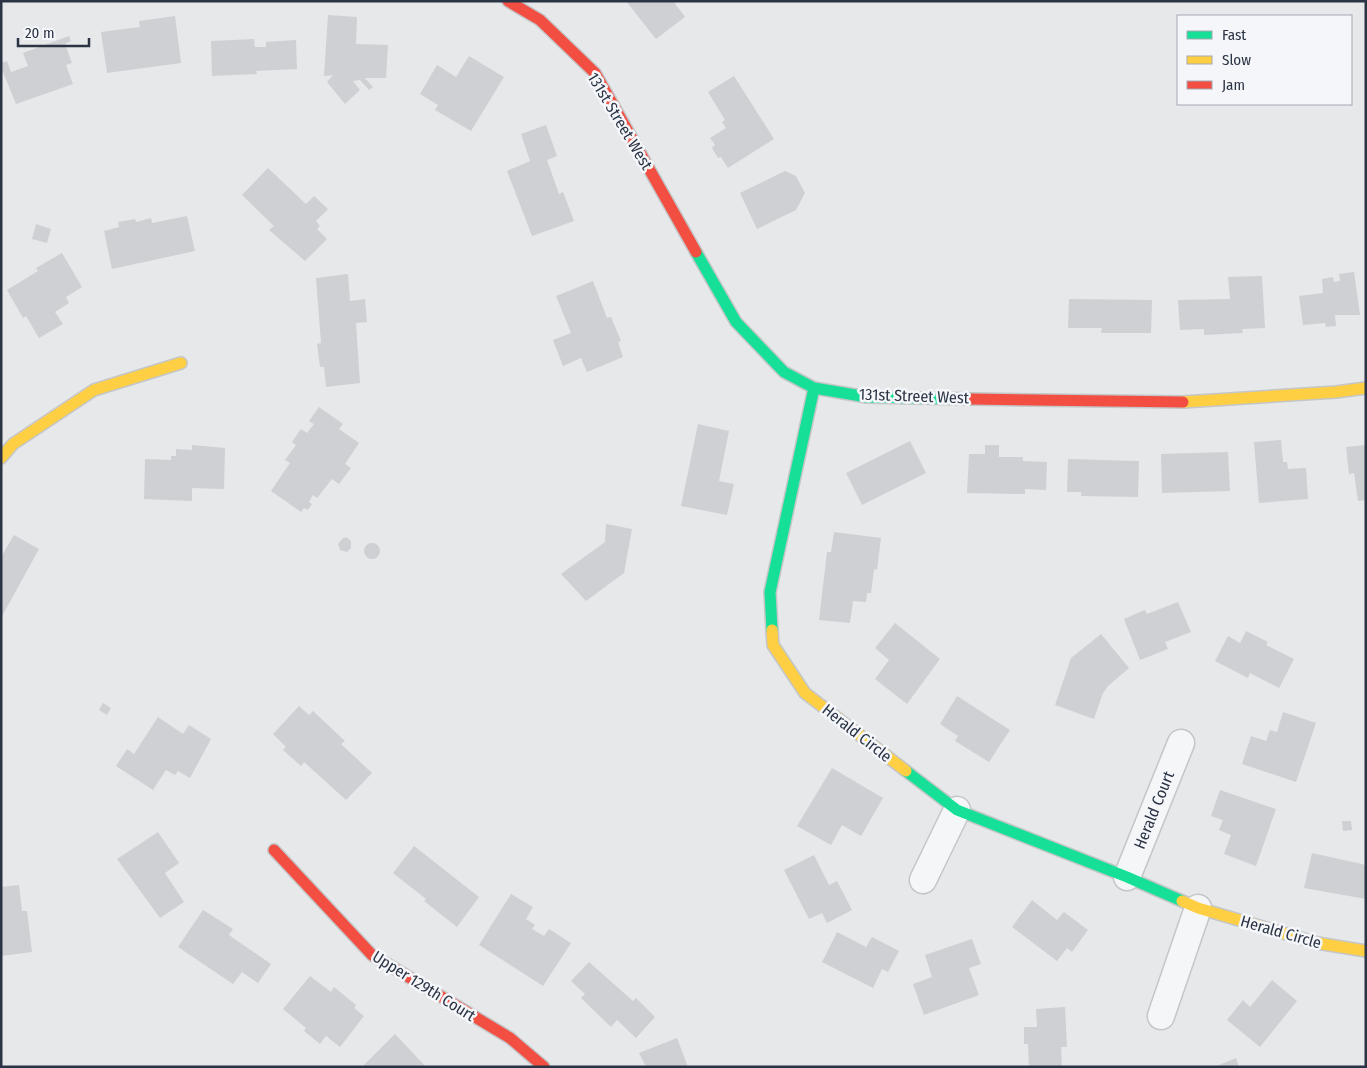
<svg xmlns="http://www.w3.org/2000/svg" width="1367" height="1068" font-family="'Fira Sans Condensed',sans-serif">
<rect width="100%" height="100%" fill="#e6e8ea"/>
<!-- building -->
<path fill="#ced0d3" d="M626,1H673L685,17L656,39Z
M328,15L357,17L356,44L388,45L386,78H365L373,87L369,90L360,80L353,81L360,90L345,104L327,82L333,75L324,76Z
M175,16L181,63L107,73L101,32L140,27L139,21Z
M69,36L71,41L65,44L72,63L66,65L73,84L16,104L1,67V63L7,61L11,72L28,66L23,53Z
M254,39L255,47H266V42L296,40L297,69L256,71L257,74L212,76L211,41Z
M469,56L504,77L471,131L435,110L438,105L420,94L437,65L456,77Z
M734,76L774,139L728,168L721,157L718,158L712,148L715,145L710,138L726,128L722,122L725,120L708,92Z
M546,125L557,156L547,160L559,194L563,192L574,221L532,236L507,171L530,161L521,134Z
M268,168L306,204L314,196L328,209L316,221L320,226L317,229L327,239L305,261L269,230L274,226L242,195Z
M785,171L796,176L805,193L796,210L757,229L740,193Z
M187,216L195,251L112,269L104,231L119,227L118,222L135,219L136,222L151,218L152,223Z
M36,224L51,229L47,243L32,239Z
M62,253L82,287L66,297L69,303L55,312L63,324L39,338L26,316L23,318L7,290L38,271L36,268Z
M1354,272L1360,315H1335L1336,326L1326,327L1325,323L1303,325L1299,296L1323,293L1322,279L1333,277L1334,282L1340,281L1339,274Z
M348,274L350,301L365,299L367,322L356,323L360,383L326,387L324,367H320L317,344L321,343L316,278Z
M1262,276L1265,328L1242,329L1243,333L1204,335V329L1180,330L1178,300L1230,299L1228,277Z
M593,281L607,318L611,317L621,341L618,342L623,357L587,372L581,358L563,366L553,340L571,333L556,296Z
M1069,299L1152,300L1151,333H1101L1102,328H1068Z
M319,407L343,424L339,429L359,443L345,464L351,468L339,484L332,479L317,498L313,495L309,502L312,504L308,510L304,508L301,512L271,491L290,463L285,460L296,445L292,442L301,429L307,433L314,424L309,421Z
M698,424L729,431L719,481L734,484L727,515L681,506Z
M1281,440L1283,462H1287L1288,469L1306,468L1308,499L1259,503L1254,442Z
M910,441L926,473L862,505L846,473Z
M192,445L225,448L224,489L192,488V501L144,499L145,459L171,460V456H176V449L192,450Z
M985,445H999V457H1023V461L1047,462L1046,490L1025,489V494L967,493L969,454H985Z
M1366,445V500L1358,501L1354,473L1349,474L1346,447Z
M1228,452L1230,491L1162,493L1161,454Z
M1068,459L1139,461L1138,497L1081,496V492H1067Z
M606,524L632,529L624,573L586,601L561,574L605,542Z
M834,532L881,538L877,570L874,569L871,593H867L866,602L853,601L850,623L819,620L827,552H831Z
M14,535L39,549L1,618V557Z
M346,537L351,541V548L347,552L340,550L338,544L342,539Z
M364 551a8 8 0 1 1 16 0a8 8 0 1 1-16 0Z
M1178,602L1191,632L1165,642L1168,649L1140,660L1124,619L1145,610L1147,614Z
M895,623L940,659L907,704L875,679L889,660L875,648Z
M1246,631L1268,642L1266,645L1294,659L1279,688L1250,673L1248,678L1215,661L1228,636L1240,643Z
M1101,634L1129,668L1108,686L1103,693L1094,719L1055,705L1071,658Z
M957,696L1010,730L989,762L955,741L958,736L940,724Z
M103,703L111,708L107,715L99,710Z
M299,706L309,715L313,711L345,741L341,744L372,773L346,800L304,762L301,766L283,750L286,747L273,734Z
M1283,712L1316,723L1296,782L1242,764L1251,736L1266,741L1270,730L1277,732Z
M158,717L183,734L189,725L211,739L190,778L178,771L175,775L166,770L153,790L116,766L127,749L134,754Z
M832,768L883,798L861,836L842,825L831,845L797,826Z
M1220,790L1276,809L1256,866L1224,854L1231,835L1219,830L1223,820L1211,816Z
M1342,821H1351L1352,830L1343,831Z
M158,832L179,863L165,873L184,902L160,918L117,859Z
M414,846L479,897L457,927L424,901L426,899L393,873Z
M1312,853L1366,865V899L1304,888Z
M814,855L829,885L837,881L852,910L827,923L822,913L809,919L784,870Z
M19,885L22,911H27L32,952L1,956V887Z
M511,894L533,907L526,919L535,925L532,929L544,936L549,929L571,943L543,986L479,945Z
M1032,900L1057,920L1064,912L1088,930L1072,952L1067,948L1057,961L1012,927Z
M203,910L233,929L229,935L271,964L258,983L242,972L233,984L178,947Z
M837,932L866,947L872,937L899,951L888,972L882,969L873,988L822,962Z
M972,939L981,964L969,968L979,995L924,1015L913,984L932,977L925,955Z
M589,962L633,1001L636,998L655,1017L636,1038L617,1020L611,1027L581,998L585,994L571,981Z
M310,976L331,992L334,987L356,1005L354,1008L364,1016L340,1047L326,1036L320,1044L304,1031L306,1028L283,1009Z
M1272,980L1297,1001L1260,1047L1227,1020L1243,1000L1250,1007Z
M1065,1007L1067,1047H1061L1062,1067H1029L1028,1044H1024V1027H1037L1036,1009Z
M395,1034L426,1067H365L364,1065Z
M677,1038L688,1067H646L639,1053Z
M1236,1058L1239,1067H1214Z"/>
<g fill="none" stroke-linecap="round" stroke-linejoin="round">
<defs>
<path id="street" d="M1127,877L1181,743
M923,880L957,810
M1161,1016L1198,908"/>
<path id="fast" d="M696,252L736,322L784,372L814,388L867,397L971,399
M772,630L770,592L814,388
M906,771L957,810L1127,877L1182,901"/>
<path id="slow" d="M1183,402L1336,392L1366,388
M1,458L13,444L94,390L181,363
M772,630L773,645L805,693L906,771
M1182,901L1198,908L1317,943L1366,951"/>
<path id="jam" d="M508,1L540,20L595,73L696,252
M971,399L1183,402
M274,850L372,955L510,1038L544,1067"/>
</defs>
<!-- street casing -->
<use href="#street" stroke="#c4c6c8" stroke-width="29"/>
<!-- fast casing -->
<use href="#fast" stroke="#c4c6c8" stroke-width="14"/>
<!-- slow casing -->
<use href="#slow" stroke="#c4c6c8" stroke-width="14"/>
<!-- jam casing -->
<use href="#jam" stroke="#c4c6c8" stroke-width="14"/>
<!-- street -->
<use href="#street" stroke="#f5f6f7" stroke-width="26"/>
<!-- fast -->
<use href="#fast" stroke="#16e098" stroke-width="11"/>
<!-- slow -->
<use href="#slow" stroke="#ffcf43" stroke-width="11"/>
<!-- jam -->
<use href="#jam" stroke="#f24e42" stroke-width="11"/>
</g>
<g text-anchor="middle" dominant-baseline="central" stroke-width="5" stroke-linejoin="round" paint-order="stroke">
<!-- street labels -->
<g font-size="16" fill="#2b3445" stroke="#f4f6f9">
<text transform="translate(620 121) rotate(59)">131st Street West</text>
<text transform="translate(914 396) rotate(2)">131st Street West</text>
<text transform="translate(857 733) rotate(38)">Herald Circle</text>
<text transform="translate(1154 810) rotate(-68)">Herald Court</text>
<text transform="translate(1281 932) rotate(16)">Herald Circle</text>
<text transform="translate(424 986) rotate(32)">Upper 129th Court</text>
</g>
</g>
<!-- border -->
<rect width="1367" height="1068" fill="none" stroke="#2b3445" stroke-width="5"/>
<!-- legend -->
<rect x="1177" y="15" width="175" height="90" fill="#f4f6f9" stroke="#a4a8b1"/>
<rect x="1187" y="31" width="25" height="8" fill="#16e098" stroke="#a4a8b1"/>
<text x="1222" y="40" font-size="15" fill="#2b3445">Fast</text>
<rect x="1187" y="56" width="25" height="8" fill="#ffcf43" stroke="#a4a8b1"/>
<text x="1222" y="65" font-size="15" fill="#2b3445">Slow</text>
<rect x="1187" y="81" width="25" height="8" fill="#f24e42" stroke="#a4a8b1"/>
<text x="1222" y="90" font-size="15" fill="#2b3445">Jam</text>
<!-- scale -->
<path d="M18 38v8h71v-8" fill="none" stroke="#2b3445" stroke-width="2.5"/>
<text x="25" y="38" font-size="15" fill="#2b3445" stroke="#f4f6f9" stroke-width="4" paint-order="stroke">20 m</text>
</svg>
